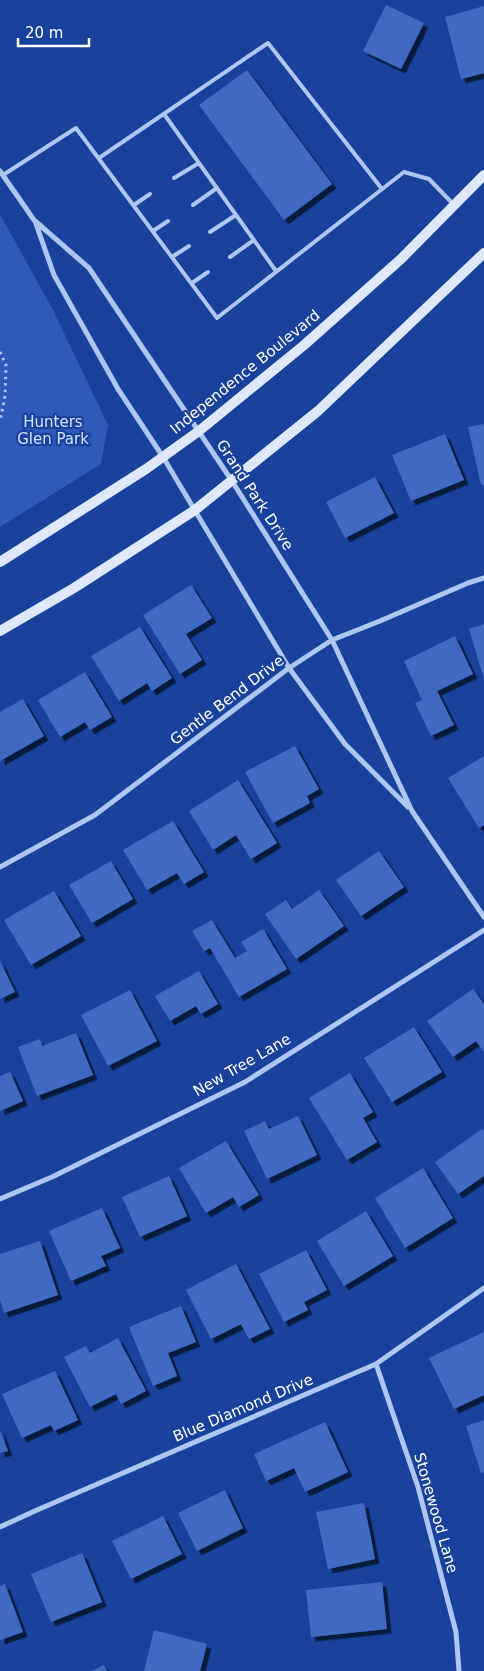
<svg xmlns="http://www.w3.org/2000/svg" width="484" height="1671" font-family="'DejaVu Sans',sans-serif">
<defs>
<filter id="shadow"><feDropShadow dx="4.5" dy="4.5" stdDeviation="0" flood-color="#0009"/></filter>
</defs>
<rect width="100%" height="100%" fill="#18429c"/>
<!-- green -->
<path fill="#2c5bb9" d="M0,214L53,310L108,425L101,464L0,527Z"/>
<!-- building -->
<path fill="#416bc2" filter="url(#shadow)" d="M386,5L424,23L401,69L363,51Z
M484,6V73L461,79L445,17Z
M247,70L332,184L284,220L199,105Z
M484,424V485H481L468,427Z
M445,434L464,480L411,501L392,455Z
M375,477L394,513L345,538L326,502Z
M191,585L212,618L186,634L202,660L180,674L143,615Z
M484,624V679L469,629Z
M140,627L172,678L152,691L147,683L119,701L91,656Z
M455,636L473,674L437,691L454,725L431,736L415,703L422,700L404,661Z
M85,672L112,717L90,730L85,722L60,737L38,700Z
M23,699L44,736L0,761V712Z
M295,746L319,789L307,796L310,803L273,823L245,772Z
M484,756V825L479,828L448,778Z
M238,780L277,843L251,859L236,835L213,850L189,811Z
M173,821L204,872L184,884L177,873L147,890L123,850Z
M379,851L404,887L361,916L336,880Z
M111,861L133,899L92,923L69,885Z
M319,890L344,926L296,959L265,914L286,900L292,909Z
M54,891L81,936L31,965L4,920Z
M212,920L235,958L247,951L241,942L263,929L287,969L239,997L210,948L204,951L192,931Z
M0,961L15,992L0,999Z
M199,971L218,1004L201,1014L196,1006L170,1021L155,996Z
M473,989L484,1004V1052L476,1041L453,1057L427,1021Z
M130,990L157,1041L108,1066L81,1015Z
M414,1027L442,1072L392,1102L364,1058Z
M76,1033L93,1075L37,1096L18,1047L40,1039L42,1046Z
M10,1072L23,1101L0,1111V1076Z
M350,1073L373,1112L363,1118L377,1142L347,1160L309,1098Z
M298,1116L317,1155L267,1179L244,1131L265,1121L269,1129Z
M482,1129L484,1131V1176L458,1194L435,1162Z
M226,1141L259,1195L239,1207L233,1197L206,1213L179,1168Z
M423,1168L453,1218L405,1248L375,1198Z
M169,1176L187,1216L140,1237L122,1197Z
M102,1208L120,1248L101,1256L106,1266L71,1281L49,1231Z
M366,1211L393,1256L344,1286L317,1241Z
M40,1241L58,1295L4,1313L0,1300V1254Z
M306,1250L327,1290L304,1302L308,1310L284,1322L259,1274Z
M236,1264L270,1329L249,1339L241,1324L211,1339L186,1290Z
M181,1306L196,1342L168,1353L177,1376L153,1386L129,1327Z
M484,1332V1395L454,1409L429,1358Z
M118,1338L146,1391L121,1404L116,1394L90,1407L64,1357L86,1346L90,1353Z
M55,1371L78,1420L54,1431L51,1425L22,1438L2,1394Z
M484,1420V1472L481,1473L466,1426Z
M325,1422L348,1472L305,1492L294,1468L266,1481L254,1454Z
M0,1430L8,1451L0,1453Z
M225,1490L243,1528L197,1551L178,1513Z
M364,1503L375,1559L328,1569L316,1512Z
M163,1516L182,1554L131,1579L112,1541Z
M82,1553L102,1602L51,1622L31,1574Z
M382,1582L387,1629L311,1637L306,1590Z
M5,1584L23,1632L0,1640V1586Z
M154,1630L207,1644L200,1671H144Z
M104,1665L107,1671H91Z"/>
<g fill="none" stroke-linecap="round" stroke-linejoin="round">
<!-- path -->
<path stroke="#afc5f2" stroke-width="3" stroke-dasharray="2.5 4" stroke-linecap="butt" d="M0,352L6,365L5,396L0,421"/>
<!-- lane -->
<path stroke="#afc5f2" stroke-width="4" d="M164,114L276,271
M99,158L268,43L382,189
M3,175L76,128L217,318L404,172L429,179L454,205
M174,178L199,163
M134,205L150,194
M193,205L217,188
M153,231L168,221
M210,232L236,215
M172,257L189,246
M230,257L254,240
M192,283L208,272"/>
<!-- street -->
<path stroke="#afc5f2" stroke-width="5" d="M0,171L34,220L89,268L232,481L332,640L412,811L484,917
M35,221L54,275L118,389L163,457L289,668L345,744L408,807
M0,867L95,815L289,668L332,640L380,621L468,583L484,578
M0,1199L52,1177L245,1082L484,930
M376,1364L418,1487L456,1632L459,1671
M0,1527L37,1510L376,1364L484,1288"/>
<!-- secondary -->
<path stroke="#dee7fc" stroke-width="10" d="M0,562L146,469L199,431L303,346L401,259L484,175
M0,631L74,588L195,510L318,411L484,253"/>
</g>
<g text-anchor="middle" dominant-baseline="central" stroke-width="4.5" stroke-linejoin="round" paint-order="stroke">
<!-- street labels -->
<g font-size="15" fill="#fff" stroke="#18429c">
<text transform="translate(245 372) rotate(-39)">Independence Boulevard</text>
<text transform="translate(255 495) rotate(57)">Grand Park Drive</text>
<text transform="translate(227 700) rotate(-37)">Gentle Bend Drive</text>
<text transform="translate(242 1065) rotate(-30)">New Tree Lane</text>
<text transform="translate(243 1408) rotate(-23)">Blue Diamond Drive</text>
<text transform="translate(436 1513) rotate(74)">Stonewood Lane</text>
</g>
<!-- park labels -->
<g font-size="15" fill="#d7e3fc" stroke="#18429c">
<text x="53" y="422">Hunters<tspan x="53" dy="17">Glen Park</tspan></text>
</g>
</g>
<!-- scale -->
<path d="M18 38v8h71v-8" fill="none" stroke="#ffffff" stroke-width="2.5"/>
<text x="25" y="38" font-size="15" fill="#ffffff" stroke="#18429c" stroke-width="4" paint-order="stroke">20 m</text>
</svg>
